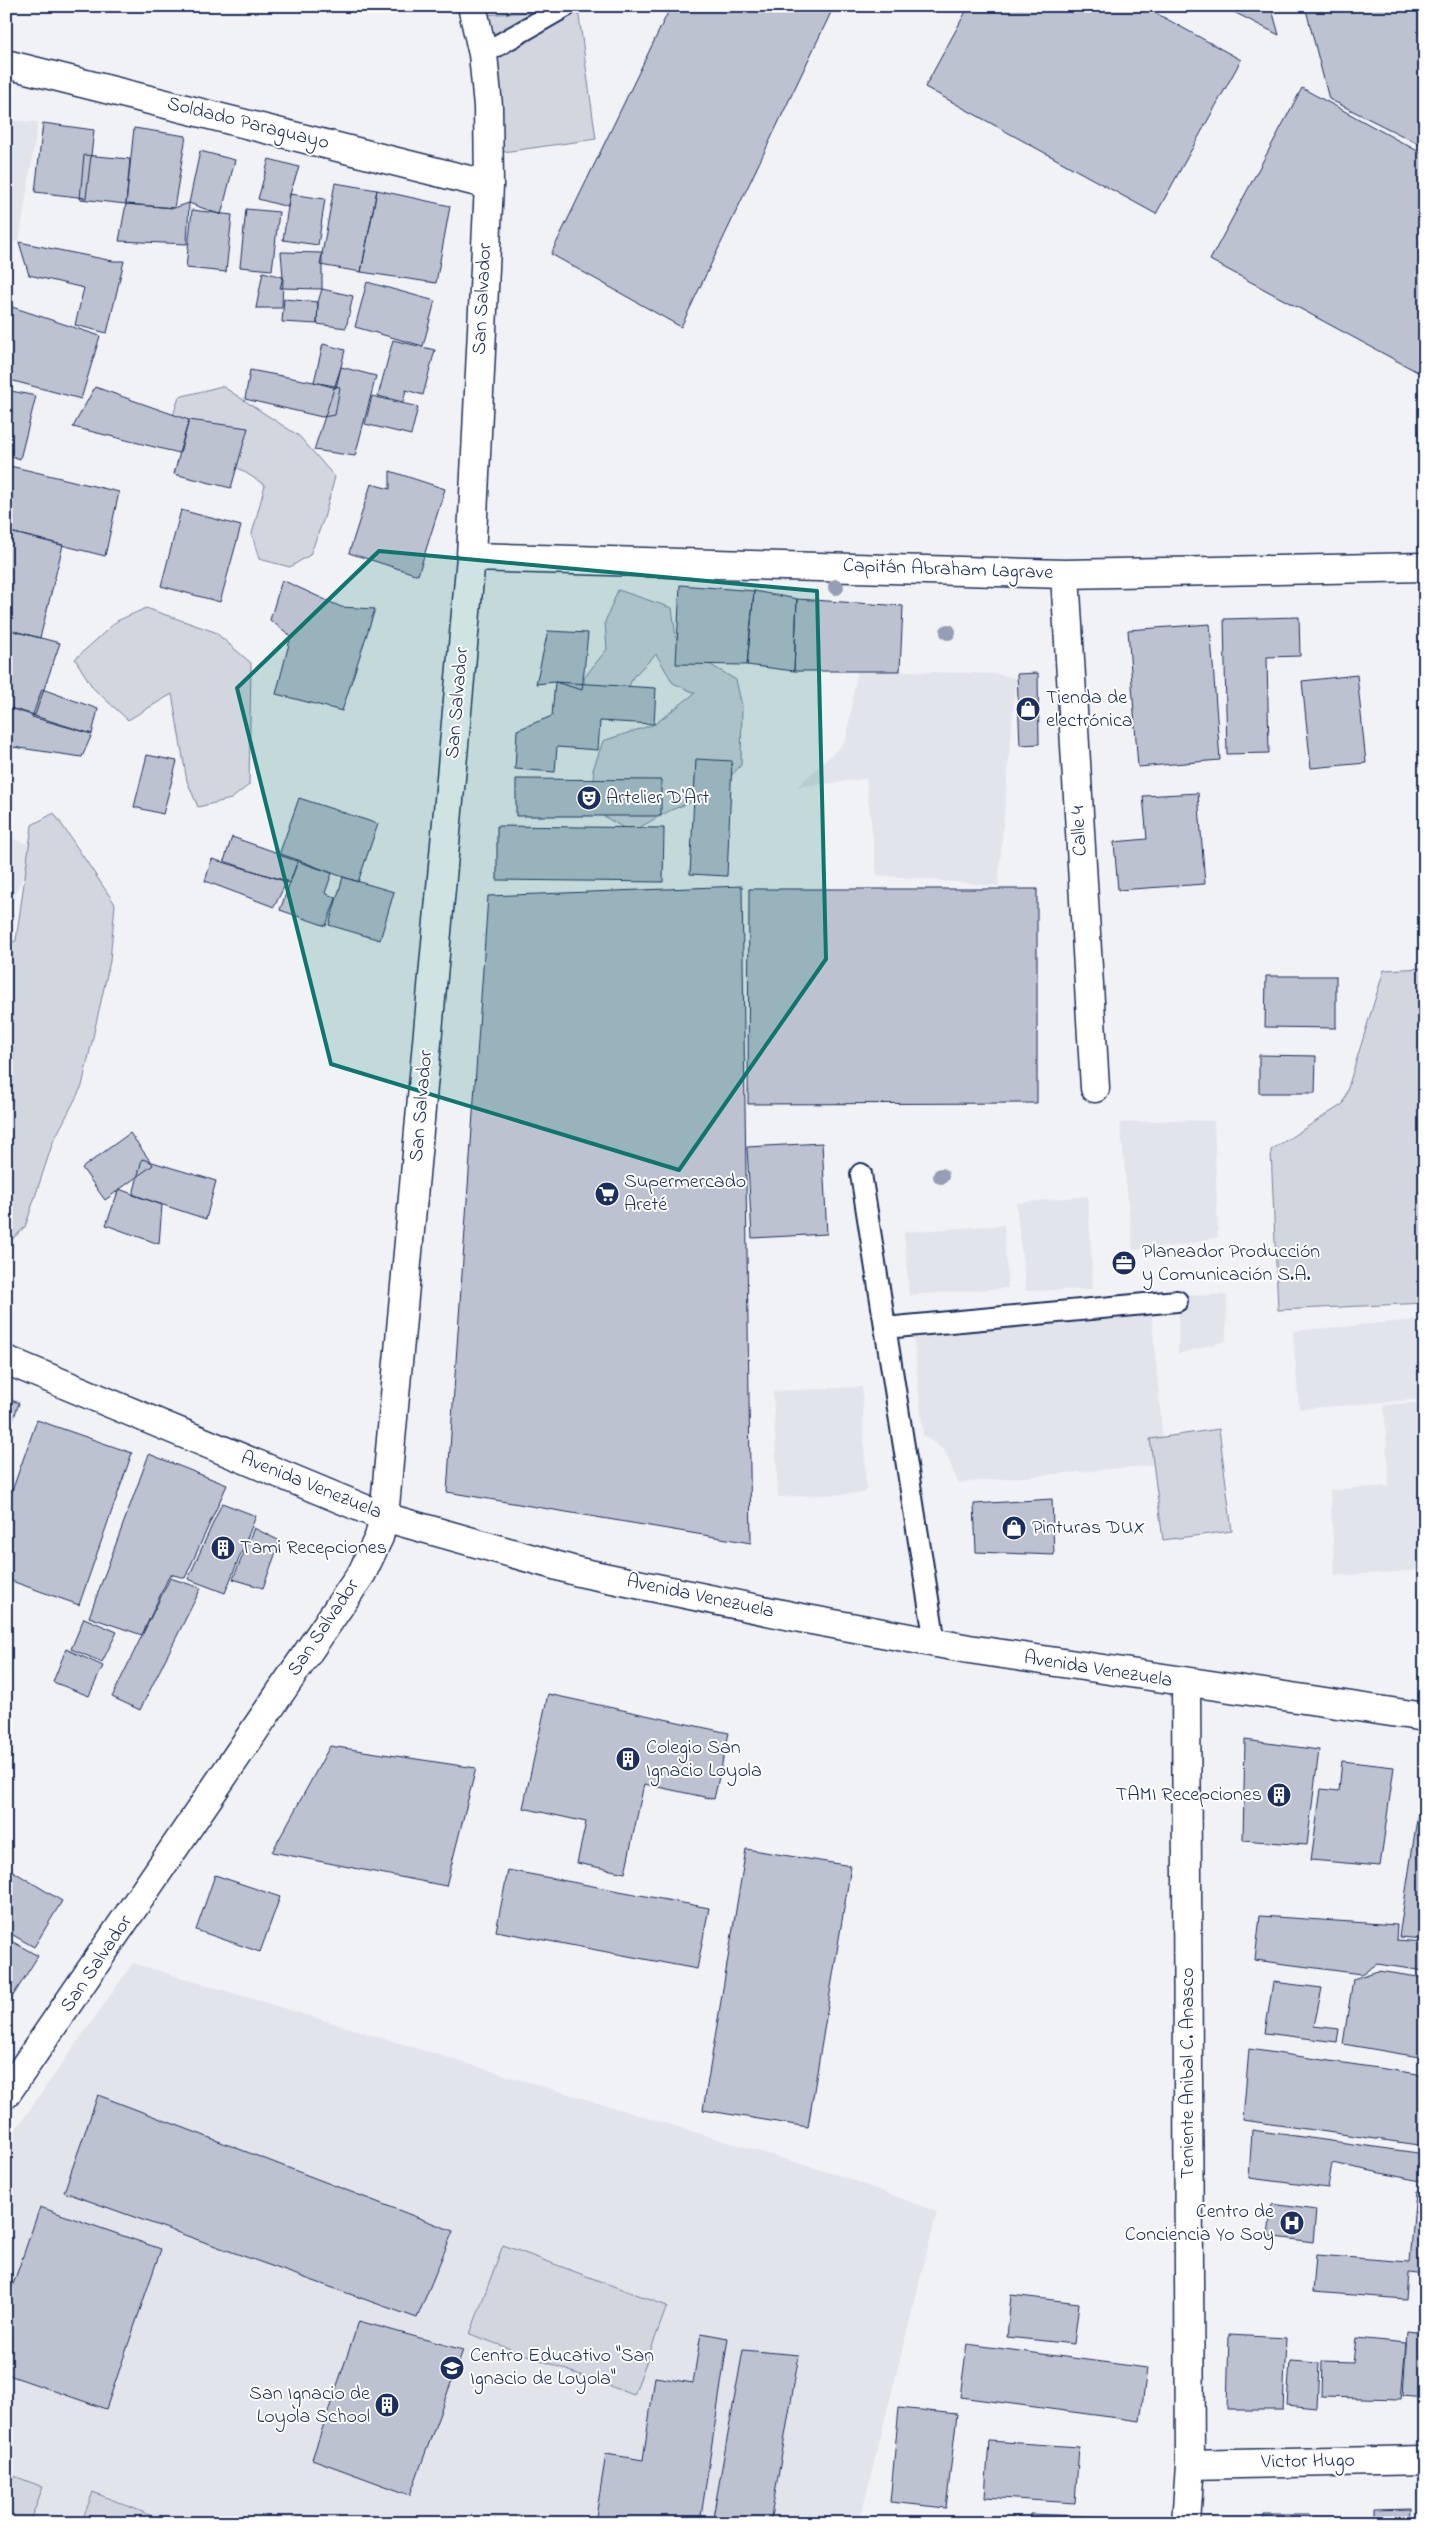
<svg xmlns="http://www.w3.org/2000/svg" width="1431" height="2529" font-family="'Indie Flower',sans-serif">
<rect width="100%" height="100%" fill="#f1f2f5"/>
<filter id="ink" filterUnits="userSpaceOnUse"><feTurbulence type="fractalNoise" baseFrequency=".02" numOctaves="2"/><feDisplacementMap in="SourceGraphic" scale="10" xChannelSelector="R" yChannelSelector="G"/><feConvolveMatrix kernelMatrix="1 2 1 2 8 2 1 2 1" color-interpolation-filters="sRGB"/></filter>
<g filter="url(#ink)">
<!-- built -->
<path fill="#e1e4ea" d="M6,120L38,122L19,242L6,240Z
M858,665L900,671L997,674L1016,678L998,886L877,875L866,779L797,787L846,741Z
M6,836L35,847L9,911L6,909Z
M1173,1120L1214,1121L1218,1237L1184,1245L1133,1250L1120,1123Z
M1088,1196L1093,1289L1026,1291L1016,1203Z
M1004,1225L1008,1288L909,1295L904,1232Z
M1179,1294L1227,1295L1226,1341L1178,1354Z
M1151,1307L1165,1464L958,1483L945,1451L923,1435L913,1329Z
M1417,1320L1424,1399L1299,1409L1293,1331Z
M862,1387L866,1493L778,1497L773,1391Z
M1425,1402V1499L1419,1500L1424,1570L1335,1576L1330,1490L1389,1486L1384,1405Z
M133,1963L844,2177L937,2212L859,2523H6V2143Z"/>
<!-- green -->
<path fill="#d2d6df" stroke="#76829e" d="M578,9L596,139L496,153L483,15Z
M222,386L299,436L335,477L324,518L310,555L290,567L259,559L252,534L265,485L170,425L179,397Z
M618,590L672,608L676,638L701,659L736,680L742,706L741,765L715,793L671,810L631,832L598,813L593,770L603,741L655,724L695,693L673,683L656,654L633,677L615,719L585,701L584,678L607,649L605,622Z
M146,608L215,632L251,663L249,785L231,799L198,807L187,781L172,694L128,720L93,688L75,659L117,621Z
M54,813L115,904L110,961L82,1086L53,1142L25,1227L6,1245V943L16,941L32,825Z
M1425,968V1303L1278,1310L1271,1150L1343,1104L1384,970Z
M1219,1429L1232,1531L1163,1540L1150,1439Z
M503,2245L667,2306L634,2395L470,2334Z
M6,2473L43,2487L29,2523H6Z
M93,2492L170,2523H81Z"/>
<!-- building -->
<path fill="#bcc2d0" stroke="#1b2f5e" d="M671,6H834L681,327L551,254Z
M969,6H1143L1241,60L1156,214L925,87Z
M1222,6H1271L1279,35Z
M1305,6H1425V147L1329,99Z
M1302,88L1425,155V376L1210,260Z
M43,123L94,130L86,198L35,192Z
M134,128L186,136L174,208L126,204Z
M200,151L235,160L221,215L189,203Z
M84,155L130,159L126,204L80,199Z
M269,159L299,167L290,194L288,207L258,199Z
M335,183L377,190L361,272L320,265Z
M377,190L450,206L436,283L361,272Z
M290,194L325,199L318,245L283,240Z
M189,203L187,244L119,241L126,204L174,208Z
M246,209L279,212L272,270L240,267Z
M192,210L232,215L226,272L186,268Z
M19,242L113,261H124L107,333L75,325L84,288L29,275Z
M281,252L322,253V289L280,288L283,277Z
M263,272L283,277L282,308H256Z
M367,282L435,301L423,346L355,327Z
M322,289L353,296L346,328L317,324L318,302Z
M284,299L318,302L317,324L282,322Z
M6,305L100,336L81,399L6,379Z
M393,340L435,350L423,395L406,390L403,402L378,396Z
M323,344L345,350L336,388L314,382Z
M341,367L376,376L355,456L314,450Z
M250,370L340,387L335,415L322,417L245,399Z
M95,387L189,420L179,453L73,427Z
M6,390L36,396L20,459L6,454Z
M372,396L418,407L411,435L365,424Z
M189,420L248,428L231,488L174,474Z
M6,465L119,492L105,556L6,531Z
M390,471L445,489L418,575L349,553L371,484L390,489Z
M181,510L241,526L220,602L161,586Z
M6,531L63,545L40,638L6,629Z
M282,580L341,607L375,609L342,711L276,694L291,636L270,620Z
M680,585L754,591L747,665L676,664Z
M754,591L797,599L794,671L747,665Z
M797,599L903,606L900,671H794Z
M1299,617L1300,656L1267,657L1269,753L1227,754L1224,619Z
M1210,624L1220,760L1138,767L1128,630Z
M6,629L60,643L35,715L6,707Z
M548,631L588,633L582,690L555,682L536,684Z
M1038,673L1039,744L1020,745L1017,674Z
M1357,675L1366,763L1311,768L1302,681Z
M555,682L656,688L654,724L600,721L598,750L557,747L555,772L515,769L517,730L552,716Z
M42,689L98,709L92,734L32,717Z
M6,707L92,734L82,757L6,746Z
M147,755L177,761L163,814L134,807Z
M696,759L732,761L727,876L690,874Z
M516,779L661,780V816H516Z
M1198,793L1205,884L1118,890L1114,842L1147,839L1143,796Z
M299,798L378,824L358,882L279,855Z
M497,826L664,828L663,882L497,880Z
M232,837L298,860L290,883L224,861Z
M212,859L287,881L274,907L205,881Z
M298,860L332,873L325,893L336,898L326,926L280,910Z
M343,877L394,892L380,940L329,925Z
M742,886L751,1543L447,1492L488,896Z
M749,889H1037V1103L748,1104Z
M1266,976H1336V1028L1265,1027Z
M1259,1055L1316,1056L1315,1093H1259Z
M130,1133L153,1165L105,1200L82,1168Z
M822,1143L827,1234L752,1238L747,1147Z
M142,1159L216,1181L206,1219L133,1195Z
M119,1189L162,1205L159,1244L106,1225Z
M6,1398L19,1403L6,1440Z
M37,1420L132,1453L79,1605L6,1579V1508Z
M149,1454L227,1485L185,1578L170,1574L142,1635L89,1617Z
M1052,1499L1054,1555L976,1552L974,1504Z
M222,1503L256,1516L225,1593L188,1579Z
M254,1528L280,1541L263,1588L233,1579Z
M170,1578L201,1588L140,1710L112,1697Z
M84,1618L117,1632L102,1662L71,1649Z
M66,1649L103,1666L89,1696L53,1682Z
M548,1694L729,1733L714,1799L644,1784L625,1873L577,1863L586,1822L523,1808Z
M1245,1740L1319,1750L1307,1845L1243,1840Z
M330,1746L476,1768L446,1886L272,1852Z
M1342,1761L1394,1767L1380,1866L1311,1860L1321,1789L1339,1791Z
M1425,1766V1939L1399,1937Z
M746,1849L851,1866L808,2127L703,2110Z
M6,1867L62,1901L34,1947L6,1931Z
M508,1870L709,1908L697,1969L496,1931Z
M215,1875L280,1897L260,1952L196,1930Z
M1260,1916L1397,1925L1396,1940L1425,1942V1971L1377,1964L1362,1974L1255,1960Z
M6,1938L38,1956L11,1999L6,1996Z
M1378,1971L1425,1978V2058L1343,2044L1353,1979Z
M1273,1982L1322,1988L1314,2026L1339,2029L1337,2042L1265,2033Z
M1249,2049L1425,2075V2146L1243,2120Z
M98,2095L453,2231L417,2318L64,2192Z
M1252,2130L1425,2154V2182L1332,2163L1328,2188L1249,2178Z
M1416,2191L1425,2192V2275L1408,2273L1406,2299L1313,2292L1316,2255L1410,2262Z
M1272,2204L1316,2210L1313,2242L1268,2236Z
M40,2207L161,2249L106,2409L6,2374V2305Z
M1011,2295L1079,2303L1074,2344L1007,2337Z
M359,2321L463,2350L410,2495L312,2459Z
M1407,2331L1425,2333V2398L1403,2396Z
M701,2333L728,2338L700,2523H595L606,2454L643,2460L655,2377L693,2383Z
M1229,2335L1286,2338L1283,2410H1227Z
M1356,2338L1406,2343L1401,2399L1321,2397L1322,2361L1353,2362Z
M967,2344L1147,2368L1140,2421L960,2397Z
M743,2350L799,2355L770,2523H712Z
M1290,2361L1319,2363L1317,2408L1287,2405Z
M899,2408L957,2414L946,2508L890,2502Z
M989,2441L1079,2447L1075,2503L985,2497Z
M1413,2508L1412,2523H1373V2509Z
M1030,2514L1133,2518V2523H1029Z
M1265,2514H1310V2523H1264Z
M1346,2519H1369V2523H1345Z"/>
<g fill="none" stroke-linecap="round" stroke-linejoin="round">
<defs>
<path id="service" d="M483,54L566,6
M861,1174L935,1643
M885,1328L1177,1301"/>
<path id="minor" d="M6,64L489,185
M471,557L1065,574L1425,567
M1065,574L1095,1088
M1186,1683L1190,2465L1186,2523
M6,2094L362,1573L379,1537L384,1517L471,557L489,185L488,106L483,54L472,6
M1190,2465L1425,2460"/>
<path id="secondary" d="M6,1360L384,1517L579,1572L801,1618L969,1649L1425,1717"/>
</defs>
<!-- service casing -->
<use href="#service" stroke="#1b2f5e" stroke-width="24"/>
<!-- minor casing -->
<use href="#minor" stroke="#1b2f5e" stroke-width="31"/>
<!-- secondary casing -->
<use href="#secondary" stroke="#1b2f5e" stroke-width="31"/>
<!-- service -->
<use href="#service" stroke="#fff" stroke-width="20"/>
<!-- minor -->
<use href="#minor" stroke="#fff" stroke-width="28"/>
<!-- secondary -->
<use href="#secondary" stroke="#fff" stroke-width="28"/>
</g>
<!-- trees -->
<g fill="#959eb4">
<circle cx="836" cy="587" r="8"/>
<circle cx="948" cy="632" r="8"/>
<circle cx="941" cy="1176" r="8"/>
</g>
</g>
<!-- marked area -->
<path fill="#0f766e" fill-opacity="0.2" stroke="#0f766e" stroke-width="4" stroke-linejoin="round" d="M379,551L817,591L826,959L679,1170L331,1064L237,688Z"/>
<!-- icons -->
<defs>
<symbol id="shop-disc" viewBox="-11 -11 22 22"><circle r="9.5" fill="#1b2f5e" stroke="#fff"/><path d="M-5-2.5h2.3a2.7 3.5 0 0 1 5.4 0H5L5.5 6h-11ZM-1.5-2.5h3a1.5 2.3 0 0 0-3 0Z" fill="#fff"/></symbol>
<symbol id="theatre-disc" viewBox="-11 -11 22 22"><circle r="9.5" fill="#1b2f5e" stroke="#fff"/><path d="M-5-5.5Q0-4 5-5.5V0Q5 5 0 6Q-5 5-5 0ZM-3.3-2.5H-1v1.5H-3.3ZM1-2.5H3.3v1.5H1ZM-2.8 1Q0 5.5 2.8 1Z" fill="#fff"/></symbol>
<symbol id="supermarket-disc" viewBox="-11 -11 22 22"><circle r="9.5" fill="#1b2f5e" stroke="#fff"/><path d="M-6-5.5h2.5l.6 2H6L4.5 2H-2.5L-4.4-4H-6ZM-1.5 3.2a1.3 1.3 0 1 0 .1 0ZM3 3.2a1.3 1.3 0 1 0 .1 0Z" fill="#fff"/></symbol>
<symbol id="office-disc" viewBox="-11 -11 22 22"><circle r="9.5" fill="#1b2f5e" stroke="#fff"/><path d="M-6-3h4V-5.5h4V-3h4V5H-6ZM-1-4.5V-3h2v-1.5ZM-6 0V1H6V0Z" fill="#fff"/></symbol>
<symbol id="building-disc" viewBox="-11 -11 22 22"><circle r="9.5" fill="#1b2f5e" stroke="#fff"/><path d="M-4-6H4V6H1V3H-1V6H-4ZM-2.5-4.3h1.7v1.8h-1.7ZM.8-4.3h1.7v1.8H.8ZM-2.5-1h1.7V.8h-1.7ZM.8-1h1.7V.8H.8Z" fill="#fff"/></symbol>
<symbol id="hospital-disc" viewBox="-11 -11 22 22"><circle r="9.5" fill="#1b2f5e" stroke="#fff"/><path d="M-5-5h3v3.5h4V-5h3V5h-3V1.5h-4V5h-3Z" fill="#fff"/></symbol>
<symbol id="school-disc" viewBox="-11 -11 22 22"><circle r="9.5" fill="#1b2f5e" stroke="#fff"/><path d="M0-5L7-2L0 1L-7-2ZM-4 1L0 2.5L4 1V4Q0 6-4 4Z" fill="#fff"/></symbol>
</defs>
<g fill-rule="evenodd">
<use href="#shop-disc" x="1014" y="695" width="28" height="28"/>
<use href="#theatre-disc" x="575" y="784" width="28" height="28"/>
<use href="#supermarket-disc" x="593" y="1180" width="28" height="28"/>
<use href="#office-disc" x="1110" y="1249" width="28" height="28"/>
<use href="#shop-disc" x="1000" y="1514" width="28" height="28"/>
<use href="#building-disc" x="209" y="1534" width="28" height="28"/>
<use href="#building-disc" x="614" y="1745" width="28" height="28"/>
<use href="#building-disc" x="1265" y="1781" width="28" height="28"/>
<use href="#hospital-disc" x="1278" y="2209" width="28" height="28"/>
<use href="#school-disc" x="438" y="2354" width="28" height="28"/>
<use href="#building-disc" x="373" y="2391" width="28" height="28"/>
</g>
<g text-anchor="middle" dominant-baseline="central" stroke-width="4" stroke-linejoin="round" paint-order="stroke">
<!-- street labels -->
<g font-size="20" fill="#1b2f5e" stroke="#fff">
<text transform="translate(248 124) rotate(14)">Soldado Paraguayo</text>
<text transform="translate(483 299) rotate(-87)">San Salvador</text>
<text transform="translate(948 570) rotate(2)">Capitán Abraham Lagrave</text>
<text transform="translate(458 703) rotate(-85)">San Salvador</text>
<text transform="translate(1080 831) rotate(-93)">Calle 4</text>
<text transform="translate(422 1106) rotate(-85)">San Salvador</text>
<text transform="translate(311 1486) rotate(22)">Avenida Venezuela</text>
<text transform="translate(700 1597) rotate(12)">Avenida Venezuela</text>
<text transform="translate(324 1628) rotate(-56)">San Salvador</text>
<text transform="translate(1098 1670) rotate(9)">Avenida Venezuela</text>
<text transform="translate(97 1964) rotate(-56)">San Salvador</text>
<text transform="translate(1188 2073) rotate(-90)">Teniente Anibal C. Anasco</text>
<text transform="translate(1308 2462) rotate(-1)">Victor Hugo</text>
</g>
<!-- poi labels -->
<g font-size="20" fill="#1b2f5e" stroke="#fff" text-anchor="start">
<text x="1046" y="698">Tienda de<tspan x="1046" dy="23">electrónica</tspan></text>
<text x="606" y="798">Artelier D'Art</text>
<text x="624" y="1182">Supermercado<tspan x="624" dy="23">Areté</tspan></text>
<text x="1142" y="1252">Planeador Producción<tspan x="1142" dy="23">y Comunicación S.A.</tspan></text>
<text x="1032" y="1528">Pinturas DUX</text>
<text x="240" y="1548">Tami Recepciones</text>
<text x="646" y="1748">Colegio San<tspan x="646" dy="23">Ignacio Loyola</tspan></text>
<text x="1262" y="1795" text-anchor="end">TAMI Recepciones</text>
<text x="1274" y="2212" text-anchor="end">Centro de<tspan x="1274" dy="23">Conciencia Yo Soy</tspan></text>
<text x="470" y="2356">Centro Educativo "San<tspan x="470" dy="23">Ignacio de Loyola"</tspan></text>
<text x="370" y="2394" text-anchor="end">San Ignacio de<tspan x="370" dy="23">Loyola School</tspan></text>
</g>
</g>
<!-- margin -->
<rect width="1431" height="2529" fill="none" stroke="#fff" stroke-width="25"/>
<rect x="12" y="12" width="1406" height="2504" fill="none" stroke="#1b2f5e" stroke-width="2" filter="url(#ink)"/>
</svg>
